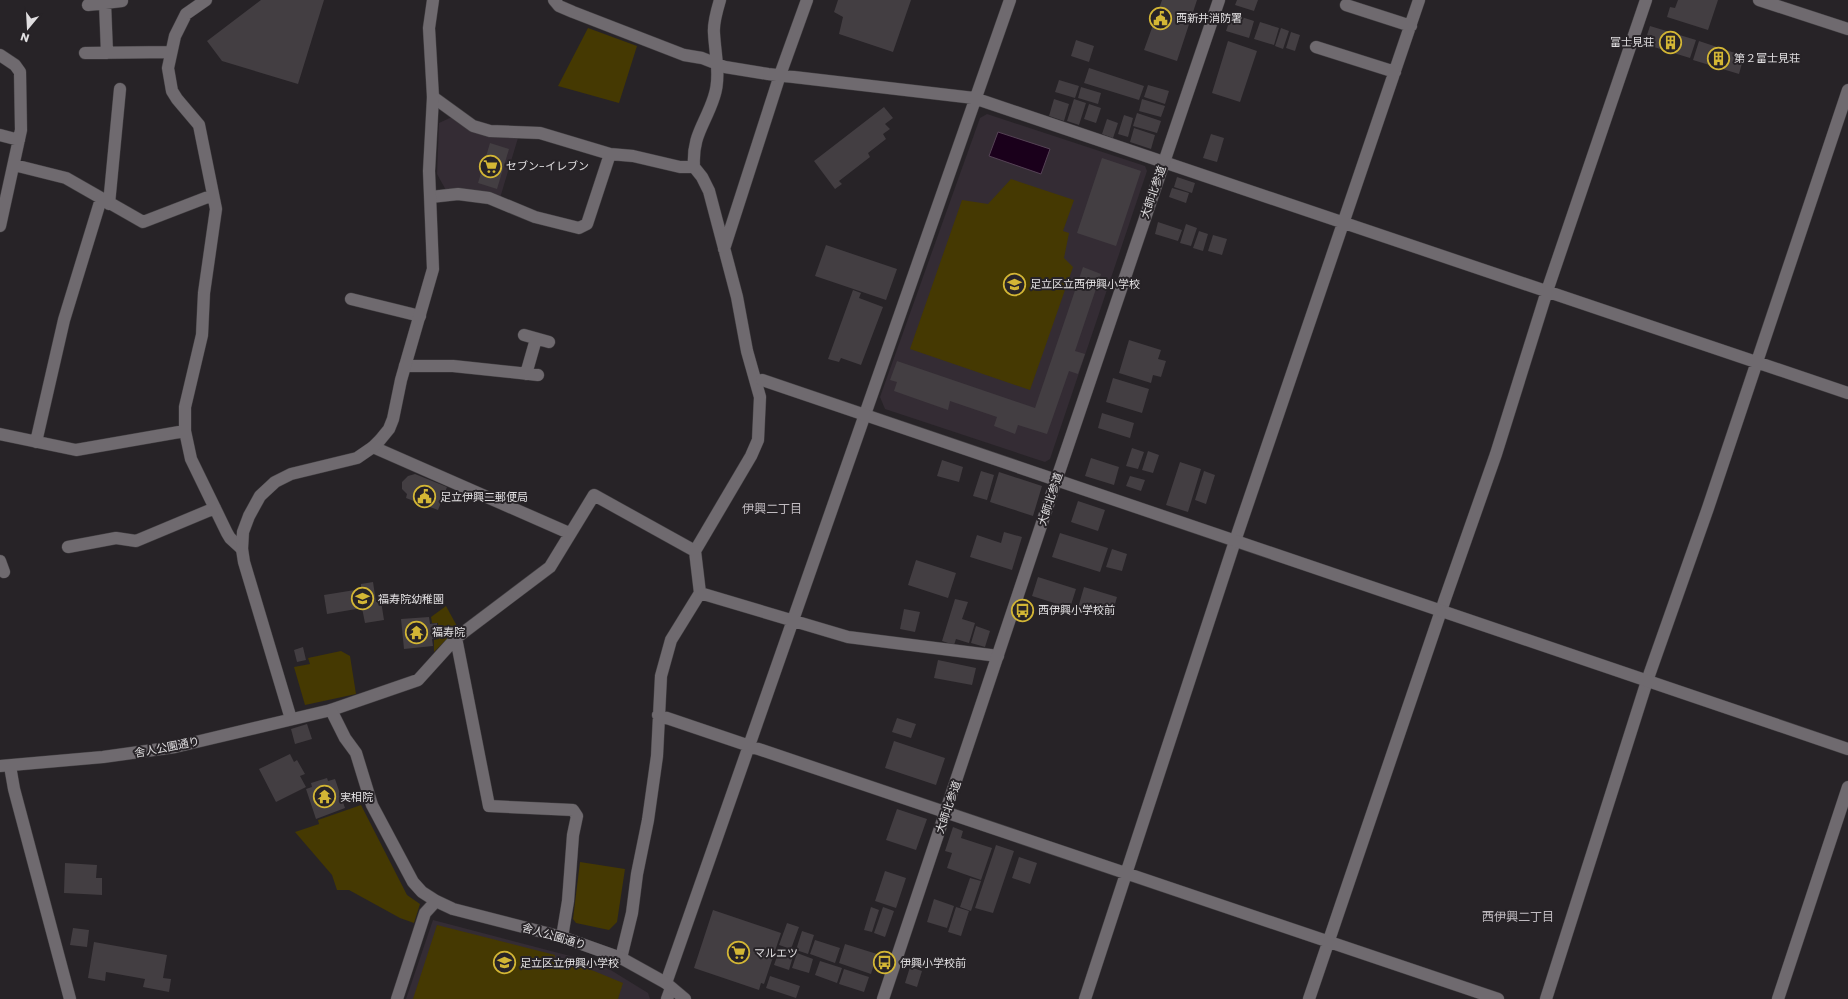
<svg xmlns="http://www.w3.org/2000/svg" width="1848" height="999" font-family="Poppins,'Noto Sans JP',sans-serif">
<rect width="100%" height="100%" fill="#272327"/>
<!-- built -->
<path fill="#342c34" d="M987,114L1145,166L1147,171L1050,459L1045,462L885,409L880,397L980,118Z
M452,117L518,138L500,198L447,192L437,174L439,123Z
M433,920L574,957L609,969L648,993L650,999H406Z"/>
<!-- green -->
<path fill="#453902" d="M588,28L637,46L619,103L558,86Z
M1011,179L1074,200L1063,231L1069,233L1064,258L1073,267L1030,390L910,349L962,200L988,204Z
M446,606L458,628L434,652V640L439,639L438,623H432L431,617Z
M341,651L350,656L356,694L305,705L294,667L310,664L308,658Z
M361,805L407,895L420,904L414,923L400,918L349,890H337L332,875L295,832L319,824L318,820Z
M580,862L625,869L617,922L609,930L576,923L573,919Z
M437,925L555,955L554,959L594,971L623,983L618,999H413Z"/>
<!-- water -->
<path fill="#1a001b" stroke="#564356" d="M998,132L1050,149L1041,174L989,156Z"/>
<!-- building -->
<path fill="#433e42" d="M261,0H324L298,84L222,61L207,41Z
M838,0H911L893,52L839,34L843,17L834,12Z
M1162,0H1197L1177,61L1144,50Z
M1237,0H1258L1254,11L1235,5Z
M1678,0H1718L1708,30L1667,17L1670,7L1675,8Z
M1232,14L1254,21L1249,38L1226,31Z
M1260,22L1279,28L1274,45L1254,39Z
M1650,26L1696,40L1690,58L1644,44Z
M1281,28L1289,31L1283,49L1275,46Z
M1291,32L1300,35L1295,51L1286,48Z
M1076,40L1094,46L1089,62L1071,56Z
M1228,41L1257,51L1240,102L1212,93Z
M1699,41L1744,56L1739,74L1693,60Z
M1089,68L1144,86L1139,100L1084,83Z
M1059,80L1079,86L1075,98L1055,92Z
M1148,85L1169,91L1165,104L1144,97Z
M1081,87L1101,93L1098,104L1078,98Z
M1054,99L1069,104L1064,121L1049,116Z
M1074,99L1086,103L1079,125L1067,121Z
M1142,99L1165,106L1161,117L1139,111Z
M1089,104L1101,108L1096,123L1084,119Z
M884,107L893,118L885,124L890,129L883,134L886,139L868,153L870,157L839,181L842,184L835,189L814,161Z
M1137,113L1161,121L1157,133L1133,126Z
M1124,115L1133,118L1128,137L1118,134Z
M1107,119L1118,123L1113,138L1102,134Z
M1134,128L1155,135L1151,149L1130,142Z
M1211,134L1224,138L1217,162L1203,158Z
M490,143L509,149L497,189L478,183Z
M1102,158L1141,171L1116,246L1077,233Z
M1177,177L1195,183L1192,193L1174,187Z
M1172,188L1189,193L1186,203L1169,197Z
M1158,222L1182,230L1178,241L1155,234Z
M1186,224L1197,228L1191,246L1180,243Z
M1199,231L1208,234L1203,251L1193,248Z
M1213,235L1227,239L1222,255L1208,251Z
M826,245L897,269L886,300L815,276Z
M1083,267L1101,274L1075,351L1085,354L1078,374L1069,371L1047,434L1018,425L1015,434L994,426L997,417L950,401L948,410L894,391L897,382L890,380L897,361L1035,408Z
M853,290L861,293L859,298L883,307L861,365L841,358L839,362L828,359Z
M1129,340L1161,350L1158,359L1166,361L1161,377L1153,375L1151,383L1119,373Z
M1113,378L1149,389L1142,413L1106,402Z
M1102,413L1134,423L1130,438L1098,428Z
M1132,448L1144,452L1138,469L1126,466Z
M1148,451L1159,455L1153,473L1142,470Z
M1091,458L1119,467L1114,485L1085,476Z
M942,460L963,467L959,482L937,476Z
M1180,462L1201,469L1188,512L1166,505Z
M981,471L994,475L987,500L973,496Z
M1204,471L1215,475L1206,504L1195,500Z
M999,472L1042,486L1033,516L990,502Z
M415,474L447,487L438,510L406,498L407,494L402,489V482L408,476Z
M1130,476L1145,480L1141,491L1126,486Z
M1078,501L1105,510L1098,531L1071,522Z
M1004,532L1022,537L1012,570L970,557L977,535L1001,543Z
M1060,533L1108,548L1100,572L1052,557Z
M1112,549L1127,554L1122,571L1106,567Z
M916,560L956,573L948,598L908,585Z
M1038,577L1076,589L1070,608L1032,596Z
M373,582L376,602L381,601L384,620L365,623L362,608L327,614L324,595L361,589V584Z
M1084,587L1117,597L1111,618L1078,608Z
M955,599L968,602L962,619L975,623L969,643L956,639L954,645L942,641Z
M904,609L920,612L915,632L900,629Z
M429,617L430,624L437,623L438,639H432L433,646L404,649L401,619Z
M976,626L990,631L985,647L971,643Z
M303,647L306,660L297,662L294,650Z
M938,660L976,668L972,685L934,678Z
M897,718L916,724L911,738L892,732Z
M307,724L312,739L295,744L291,729Z
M894,741L945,758L936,785L885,768Z
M290,754L294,762L297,760L305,774L300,776L306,787L276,802L259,769Z
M327,778L328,781L335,779L345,808L316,819L306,789L312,787L311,783Z
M897,809L927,819L916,850L886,840Z
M953,827L963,831L961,838L992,848L981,880L947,868L952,853L945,851Z
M996,845L1014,851L993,913L975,908Z
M1019,857L1037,863L1030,884L1012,878Z
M65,863L97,865L96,878H102V895L64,893Z
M885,871L906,878L896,908L875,901Z
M970,878L981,881L971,911L960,907Z
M934,899L954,906L947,928L927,922Z
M871,907L879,910L872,932L864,930Z
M883,907L894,911L885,937L874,933Z
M956,907L969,911L961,936L948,932Z
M713,910L781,933L764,984L761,983L759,990L694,968Z
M787,923L799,927L791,949L779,945Z
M73,928L89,930L87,947L70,945Z
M802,931L814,935L808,954L796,950Z
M815,940L840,948L835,963L810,954Z
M94,942L167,955L163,978L171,979L169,992L143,987L145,979L106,972L105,981L88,978Z
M845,944L877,954L871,974L839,963Z
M780,948L794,953L789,970L774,965Z
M797,953L813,959L809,973L792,968Z
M820,961L842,968L837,983L815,975Z
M910,967L922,971L917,987L905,983Z
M844,969L869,977L864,992L839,984Z
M770,976L800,986L796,998L766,988Z"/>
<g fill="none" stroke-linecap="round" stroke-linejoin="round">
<defs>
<path id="street" d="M206,0L186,14L175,36L168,68L172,91L177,99L199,125L216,209L204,293L202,335L185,407V431L191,459L227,533L230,538L242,549
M554,0L559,6L573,12L684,55L702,58L725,67L768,74L974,98L1848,393
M1759,0L1848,29
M105,3L107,53
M88,5L122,1
M1346,5L1411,26
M1316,47L1395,72
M85,53L171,52
M0,55L15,65L20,72L21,130L0,226
M433,97L473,126L490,131L540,133L610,154L633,156L680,167H694L702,177L709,191L737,297L747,351L760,397L758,440L751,456L695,551
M0,135L19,140
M14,165L66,178L143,222L213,195
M694,167C692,135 705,125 714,97C721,77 715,54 714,33C713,23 717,10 720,0
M431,197L458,194L489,198L535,217L579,228L587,224L610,154
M109,204L120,89
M724,249L780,75L807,0
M351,299L420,316
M524,335L549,342
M405,366H453L538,375
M526,374L536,339
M0,434L76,450L185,431
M36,442L64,320L101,199
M373,447L569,533
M68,547L116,538L136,541L215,508
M0,561L4,572
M331,710L418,680L456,638
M658,715L1498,999
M10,766L14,789L70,999
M562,937L568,901L573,835L577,816L573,810L489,806L456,638L550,567L594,495L695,551L700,593L848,637L998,656
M621,958L632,913L637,874L648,820L657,756L661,676L671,640L700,593
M666,983L1010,0
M667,999L671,988
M1085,999L1235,541L1419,0
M1309,999L1445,599L1496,454L1547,291L1646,0
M1546,999L1647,681L1708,508L1848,90
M1778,999L1848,787"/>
<path id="secondary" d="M762,380L1848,749
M291,719L244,562L242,549L243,532L249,516L260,496L275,482L291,474L357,458L373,447L380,440L389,429L393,419L401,380L433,269L429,171L433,97L429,28L433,0
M0,766L103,757L175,747L331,710L345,738L356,753L372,805L413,882L422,892L436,901L453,909L562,937L621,958L666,983L685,999
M397,999L425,913L436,901
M883,999L1056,481L1219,0"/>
</defs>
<!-- street casing -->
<use href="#street" stroke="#423f42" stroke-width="13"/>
<!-- secondary casing -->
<use href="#secondary" stroke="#423f42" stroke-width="13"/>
<!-- street -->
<use href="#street" stroke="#6f6a6f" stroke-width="12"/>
<!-- secondary -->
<use href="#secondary" stroke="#6f6a6f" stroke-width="12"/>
</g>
<!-- icons -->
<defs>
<symbol id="civic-ring" viewBox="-11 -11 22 22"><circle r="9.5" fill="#272327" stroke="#d3b635" stroke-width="1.5"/><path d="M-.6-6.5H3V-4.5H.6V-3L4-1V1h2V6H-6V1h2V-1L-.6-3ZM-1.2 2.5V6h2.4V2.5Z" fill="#d3b635"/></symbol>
<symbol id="building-ring" viewBox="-11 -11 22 22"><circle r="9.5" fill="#272327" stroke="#d3b635" stroke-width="1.5"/><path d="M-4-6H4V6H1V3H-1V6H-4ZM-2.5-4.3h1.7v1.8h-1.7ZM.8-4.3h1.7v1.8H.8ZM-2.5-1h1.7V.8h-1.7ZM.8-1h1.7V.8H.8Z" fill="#d3b635"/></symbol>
<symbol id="supermarket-ring" viewBox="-11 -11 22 22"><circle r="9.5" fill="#272327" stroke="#d3b635" stroke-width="1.5"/><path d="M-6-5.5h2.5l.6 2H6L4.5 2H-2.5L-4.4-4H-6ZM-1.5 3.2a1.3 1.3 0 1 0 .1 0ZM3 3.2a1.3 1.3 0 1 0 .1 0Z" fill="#d3b635"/></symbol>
<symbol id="school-ring" viewBox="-11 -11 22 22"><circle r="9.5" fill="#272327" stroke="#d3b635" stroke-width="1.5"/><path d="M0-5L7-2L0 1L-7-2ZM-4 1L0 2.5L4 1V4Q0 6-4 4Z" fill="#d3b635"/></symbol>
<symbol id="bus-ring" viewBox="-11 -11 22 22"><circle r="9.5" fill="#272327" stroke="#d3b635" stroke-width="1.5"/><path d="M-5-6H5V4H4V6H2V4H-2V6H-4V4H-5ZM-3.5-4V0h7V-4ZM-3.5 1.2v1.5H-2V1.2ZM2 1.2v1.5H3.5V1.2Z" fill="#d3b635"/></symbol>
<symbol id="temple-ring" viewBox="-11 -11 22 22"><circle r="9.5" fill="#272327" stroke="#d3b635" stroke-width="1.5"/><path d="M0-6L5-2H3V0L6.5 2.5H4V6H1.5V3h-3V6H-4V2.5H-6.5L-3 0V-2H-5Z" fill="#d3b635"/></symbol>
</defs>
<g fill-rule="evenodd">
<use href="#civic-ring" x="1148" y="6" width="25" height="25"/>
<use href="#building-ring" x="1658" y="30" width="25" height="25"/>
<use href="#building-ring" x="1706" y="46" width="25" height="25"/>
<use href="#supermarket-ring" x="478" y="154" width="25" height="25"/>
<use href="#school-ring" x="1002" y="272" width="25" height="25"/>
<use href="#civic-ring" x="412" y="484" width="25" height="25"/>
<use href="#school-ring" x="350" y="586" width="25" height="25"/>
<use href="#bus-ring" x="1010" y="598" width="25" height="25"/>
<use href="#temple-ring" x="404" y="620" width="25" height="25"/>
<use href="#temple-ring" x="312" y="784" width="25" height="25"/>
<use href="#supermarket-ring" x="726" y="940" width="25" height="25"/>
<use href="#school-ring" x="492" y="950" width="25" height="25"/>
<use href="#bus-ring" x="872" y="950" width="25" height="25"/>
</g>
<g text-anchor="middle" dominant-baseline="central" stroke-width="4" stroke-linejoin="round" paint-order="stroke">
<!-- poi labels -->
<g font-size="11" fill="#e1dfe1" stroke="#272327" text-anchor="start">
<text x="1176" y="18">西新井消防署</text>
<text x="1654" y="42" text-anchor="end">富士見荘</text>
<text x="1734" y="58">第２富士見荘</text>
<text x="506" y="166">セブン-イレブン</text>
<text x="1030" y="284">足立区立西伊興小学校</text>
<text x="440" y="497">足立伊興二郵便局</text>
<text x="378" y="599">福寿院幼稚園</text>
<text x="1038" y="610">西伊興小学校前</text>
<text x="432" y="632">福寿院</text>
<text x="340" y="797">実相院</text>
<text x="754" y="953">マルエツ</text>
<text x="520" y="963">足立区立伊興小学校</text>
<text x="900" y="963">伊興小学校前</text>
</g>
<!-- street labels -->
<g font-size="11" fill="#e1dfe1" stroke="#272327">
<text transform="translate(1153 192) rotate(-71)">大師北参道</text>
<text transform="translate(1050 499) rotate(-72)">大師北参道</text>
<text transform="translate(167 747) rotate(-11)">舎人公園通り</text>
<text transform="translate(948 807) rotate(-71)">大師北参道</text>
<text transform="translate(554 936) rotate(16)">舎人公園通り</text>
</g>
<!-- neighbourhood labels -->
<g font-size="12" fill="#c1bcc1" stroke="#272327">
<text x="772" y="508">伊興二丁目</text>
<text x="1518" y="916">西伊興二丁目</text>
</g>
</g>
<!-- north arrow -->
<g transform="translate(28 28) rotate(198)" stroke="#272327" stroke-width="3" paint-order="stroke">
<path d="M0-3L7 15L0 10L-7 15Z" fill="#e1dfe1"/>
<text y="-6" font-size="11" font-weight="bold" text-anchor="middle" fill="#e1dfe1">N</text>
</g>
</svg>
